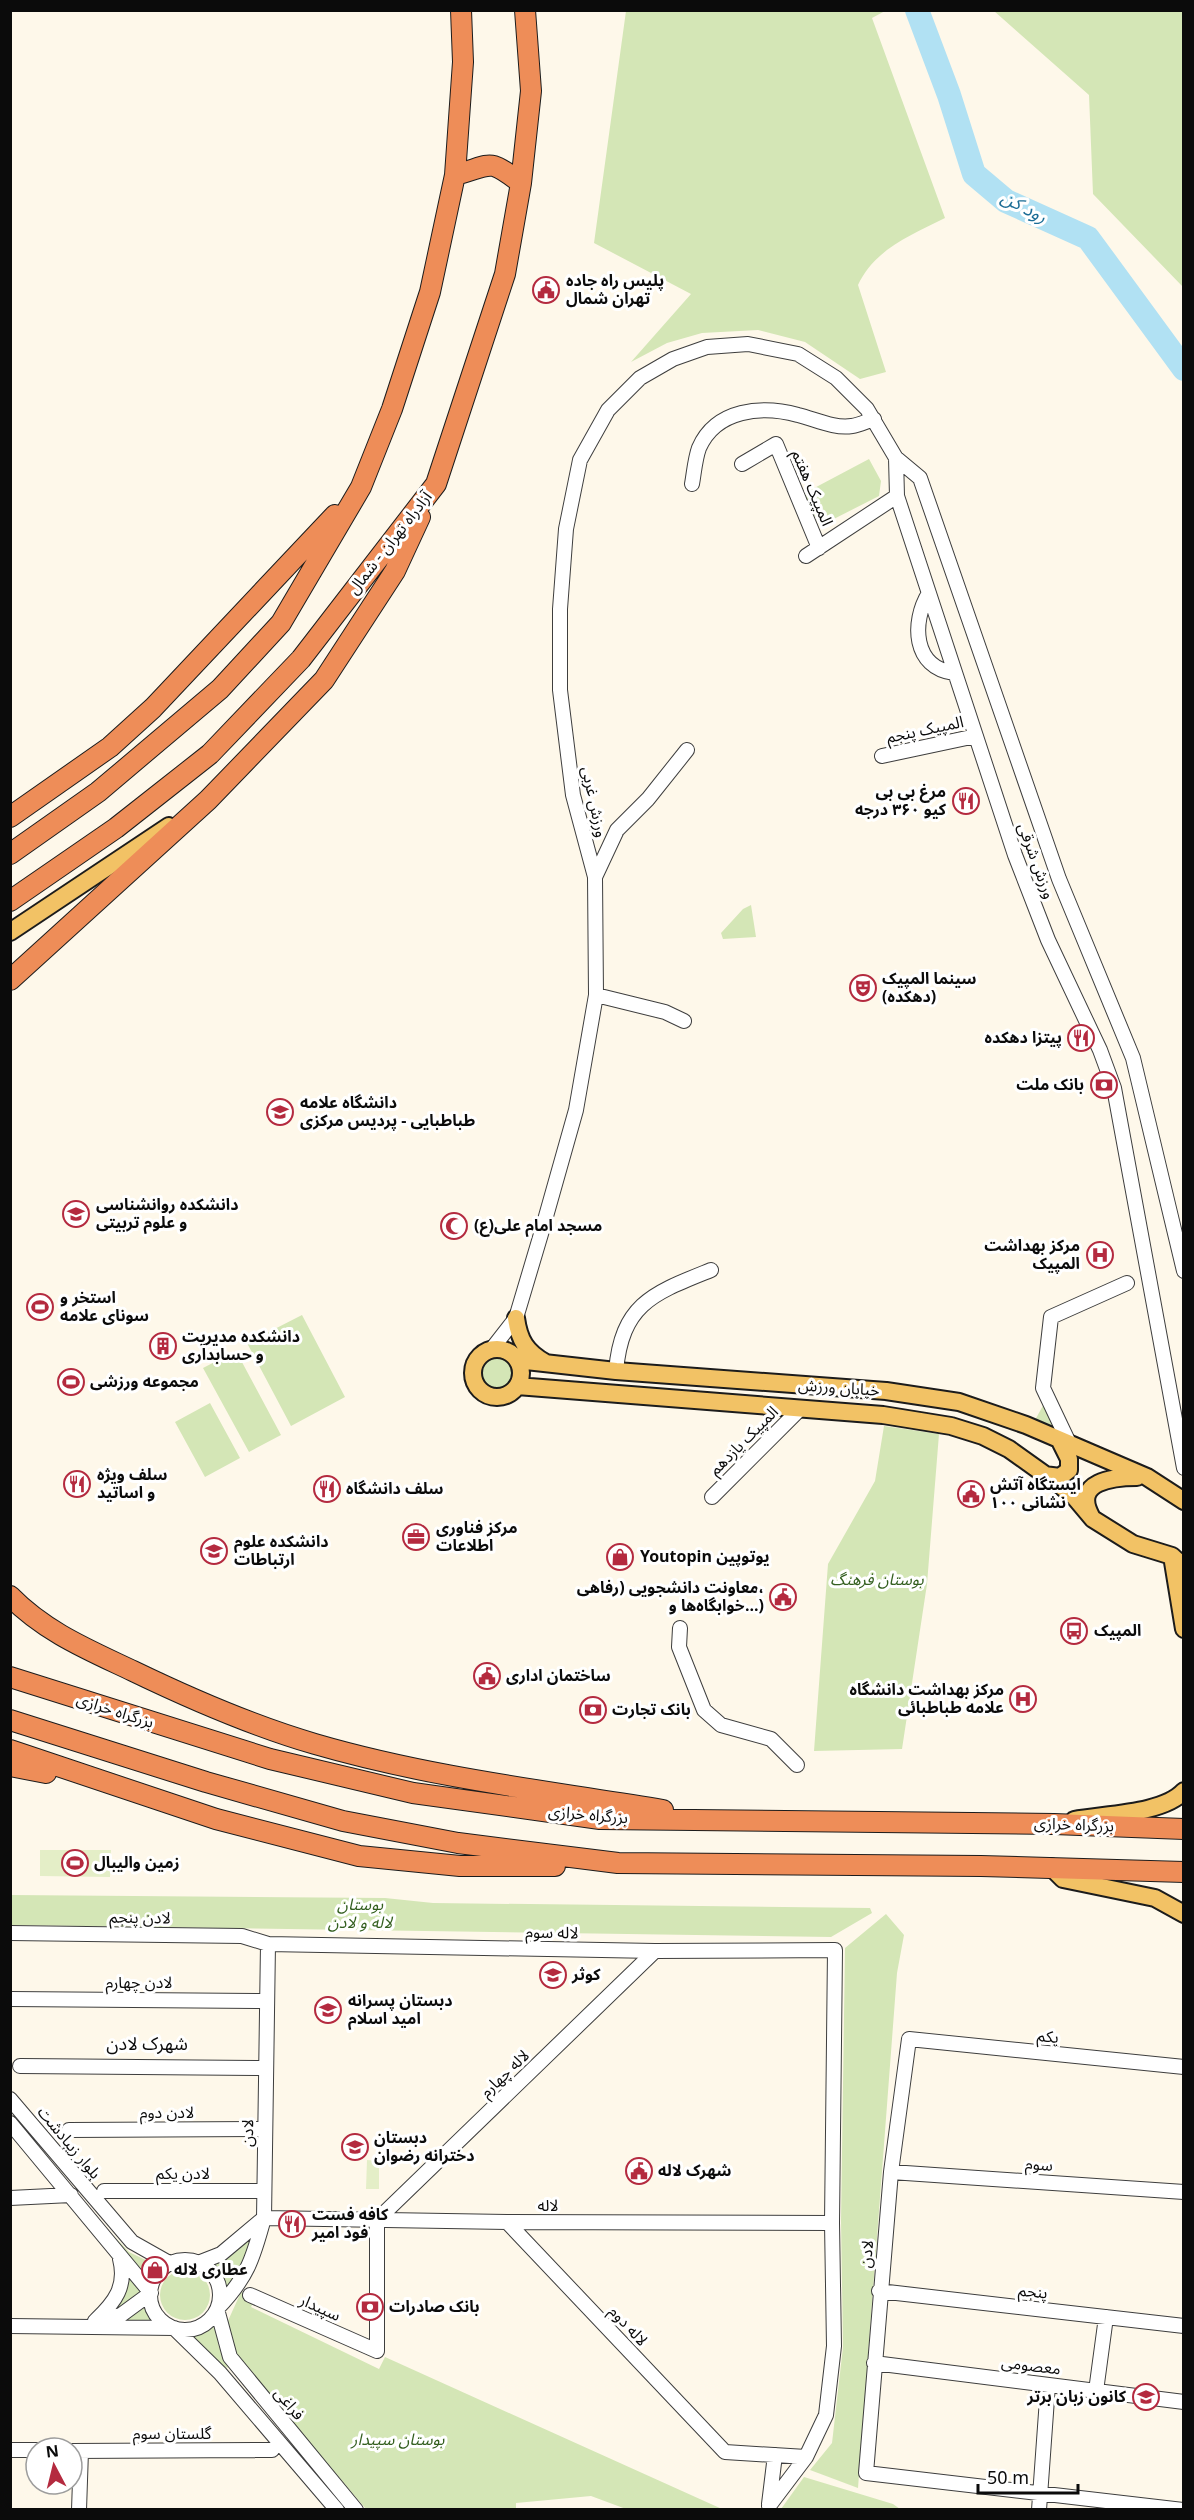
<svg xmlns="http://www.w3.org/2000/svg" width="1194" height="2520" font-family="Georgia,'Noto Sans Arabic',serif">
<rect width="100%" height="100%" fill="#fef8ea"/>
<!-- green -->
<path fill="#d4e6b6" d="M626,11H885L872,18L945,218C911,235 875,249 858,285L886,372L860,379L805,342L758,330L702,333L667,343L631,362L691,294L594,243Z
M994,11H1183V287L1093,194L1089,95Z
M869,459L881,481L879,496L820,526L803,494Z
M751,905L756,937L723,939L721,933L743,909Z
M302,1315L345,1397L291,1426L247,1343Z
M236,1351L281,1435L249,1452L203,1368Z
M476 1373a21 21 0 1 1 42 0a21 21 0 1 1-42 0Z
M1046,1400L1060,1435L1034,1422Z
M210,1403L240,1458L205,1477L175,1422Z
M884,1426L939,1434L927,1584L902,1749L814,1751L828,1564L875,1481Z
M11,1895L385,1898L433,1903L870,1908L872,1913L831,1937L11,1925Z
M886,1914L904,1935L897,1973L858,2488L810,2470L832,2443L843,2347L841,2221L845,1948Z
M254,2234L245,2261L226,2292L220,2273L210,2263L241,2246Z
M114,2236L129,2252L156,2265L147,2280Z
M160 2295a25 25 0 1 1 50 0a25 25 0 1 1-50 0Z
M127,2270L142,2293L108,2315Z
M241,2292L255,2299L251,2307L379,2369L385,2357L722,2509H626L591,2496L516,2503V2509H366L234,2354L227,2323Z
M144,2308L155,2324H117Z
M214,2324L219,2347L228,2368L221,2365L189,2334L202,2332Z
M804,2477L893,2504L900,2509H781Z"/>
<!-- pitch -->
<path fill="#e4eec7" d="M40,1850H111L110,1877L40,1876Z
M367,2160L379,2161V2189H366Z"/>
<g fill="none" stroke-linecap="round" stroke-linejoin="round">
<!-- river -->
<path stroke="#b1e1f3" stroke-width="24" d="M917,10L949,95L974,174L1006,201L1088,238L1184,369"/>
<defs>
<path id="minor" d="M896,458L920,478L1059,879L1133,1058L1184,1271
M742,464L776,444L819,548
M692,484C694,473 695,459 699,448C716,409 762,405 798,415C815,419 834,429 852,426C859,425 867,421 874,419
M806,556L897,496
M929,593C911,622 913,668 954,673
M882,756L976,736
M595,877L617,830L648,799L687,750
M596,995L665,1012L684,1021
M491,1350L516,1318L541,1234L576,1110L596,995L595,877L573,795L560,690V609L566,529L580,460L608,410L640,378L673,359L707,347L748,344L798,354L836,378L867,409L896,458L897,496L1015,855L1048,940L1100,1050L1114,1088L1184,1468
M616,1371C622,1303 654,1293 711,1270
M1070,1445L1043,1388L1051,1317L1127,1283
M712,1497L800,1409
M680,1628L679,1647L704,1710L721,1725L771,1739L797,1765
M10,1933L242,1936L268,1944L655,1951L835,1950L832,2223L834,2346L826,2415L806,2457L769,2506
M268,1944L264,2218C253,2259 247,2278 217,2309L230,2357L356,2510
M10,1999L267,2001
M20,2066L266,2068
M10,2099L132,2242L171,2264
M10,2123L151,2293L121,2315L95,2321
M69,2130L265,2129
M891,2172L1184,2192
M104,2191H263
M10,2198L71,2195
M264,2218L507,2222L832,2223
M377,2220L655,1951
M507,2222L725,2452L806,2457
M150 2295a35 35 0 1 1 70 0a35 35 0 1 1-70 0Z
M198,2263L221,2254L264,2218
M879,2291L1184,2326
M250,2295L377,2351V2220
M96,2320C115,2302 127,2286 120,2259
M10,2326L174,2328L220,2373L337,2510
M874,2363L1184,2402
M1096,2391L1106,2317
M10,2450H36
M72,2451L272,2450
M769,2504L775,2455
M79,2510L81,2451
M1039,2510L1048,2385
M1183,2510L866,2473L891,2172L909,2039L1184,2067"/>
<path id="major" d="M10,932L169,826
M516,1318C519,1340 526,1352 546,1363
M473 1373a24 24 0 1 1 48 0a24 24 0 1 1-48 0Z
M517,1360L616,1371L886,1391L959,1402L1026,1425L1147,1477L1184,1501
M517,1386L883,1415L951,1426L983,1436L1009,1449L1072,1494L1093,1519L1133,1544L1172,1556L1184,1567
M1044,1475L1060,1477L1069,1470V1459L1060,1441
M1091,1516C1072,1481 1114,1477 1137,1477
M1172,1556L1184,1629
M1074,1820C1105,1814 1163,1814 1184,1791
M1051,1867L1063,1879L1155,1898L1184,1914"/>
<path id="highway" d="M455,175C493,165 487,157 521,183
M10,817L110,747L153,708L335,515
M10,854L98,792L220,689L281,623L361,487L392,409L430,292L455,175L463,62L461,10
M10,901L116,828L210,754L301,659L436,484L505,274L521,183L531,91L525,10
M10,980L208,800L324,680L395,571L420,517
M10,1596C45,1632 89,1650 133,1671C191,1699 253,1726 315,1744C428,1777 547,1791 663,1810
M10,1677L270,1759L413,1793L600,1819L1054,1824L1184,1829
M10,1720L206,1782L343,1821L458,1843L618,1863L981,1866L1184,1872
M10,1750L216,1819L359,1856L460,1866H555
M10,1766L46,1773"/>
</defs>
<!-- minor casing -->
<use href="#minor" stroke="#3e3e3e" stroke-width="16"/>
<!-- major casing -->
<use href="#major" stroke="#1c1c1c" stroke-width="20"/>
<!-- highway casing -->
<use href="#highway" stroke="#1c1c1c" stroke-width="22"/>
<!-- minor -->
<use href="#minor" stroke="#fff" stroke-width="14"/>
<!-- major -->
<use href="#major" stroke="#f2c265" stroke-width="16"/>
<!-- highway -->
<use href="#highway" stroke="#ee8d58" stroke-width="20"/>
</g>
<!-- icons -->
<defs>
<symbol id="civic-ring" viewBox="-11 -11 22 22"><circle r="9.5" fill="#fff" stroke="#b42a3f" stroke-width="1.5"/><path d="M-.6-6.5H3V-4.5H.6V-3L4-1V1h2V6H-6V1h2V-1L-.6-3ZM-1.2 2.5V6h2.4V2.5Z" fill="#b42a3f"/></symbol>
<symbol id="restaurant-ring" viewBox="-11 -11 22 22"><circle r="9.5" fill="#fff" stroke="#b42a3f" stroke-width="1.5"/><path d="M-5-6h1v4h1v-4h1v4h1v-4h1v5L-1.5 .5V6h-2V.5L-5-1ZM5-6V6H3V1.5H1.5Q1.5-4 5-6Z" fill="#b42a3f"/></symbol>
<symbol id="theatre-ring" viewBox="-11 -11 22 22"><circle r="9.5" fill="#fff" stroke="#b42a3f" stroke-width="1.5"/><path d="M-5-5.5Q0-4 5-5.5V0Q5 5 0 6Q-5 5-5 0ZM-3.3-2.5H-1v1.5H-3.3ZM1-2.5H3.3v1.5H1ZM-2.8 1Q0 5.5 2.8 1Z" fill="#b42a3f"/></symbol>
<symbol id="bank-ring" viewBox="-11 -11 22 22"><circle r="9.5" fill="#fff" stroke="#b42a3f" stroke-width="1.5"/><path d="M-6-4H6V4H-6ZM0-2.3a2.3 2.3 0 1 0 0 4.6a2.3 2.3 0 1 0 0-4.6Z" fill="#b42a3f"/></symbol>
<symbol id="university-ring" viewBox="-11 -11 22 22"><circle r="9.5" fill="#fff" stroke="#b42a3f" stroke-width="1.5"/><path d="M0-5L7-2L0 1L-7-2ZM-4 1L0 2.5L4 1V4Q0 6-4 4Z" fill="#b42a3f"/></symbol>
<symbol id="mosque-ring" viewBox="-11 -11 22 22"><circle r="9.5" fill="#fff" stroke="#b42a3f" stroke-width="1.5"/><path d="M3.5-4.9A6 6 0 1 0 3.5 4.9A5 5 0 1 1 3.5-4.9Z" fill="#b42a3f"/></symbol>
<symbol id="hospital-ring" viewBox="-11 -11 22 22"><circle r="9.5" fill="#fff" stroke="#b42a3f" stroke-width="1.5"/><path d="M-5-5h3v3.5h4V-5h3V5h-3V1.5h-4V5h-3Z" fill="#b42a3f"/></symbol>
<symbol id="stadium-ring" viewBox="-11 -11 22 22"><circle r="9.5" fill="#fff" stroke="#b42a3f" stroke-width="1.5"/><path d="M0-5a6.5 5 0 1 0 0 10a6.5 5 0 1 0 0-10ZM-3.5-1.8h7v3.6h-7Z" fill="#b42a3f"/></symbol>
<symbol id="building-ring" viewBox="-11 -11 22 22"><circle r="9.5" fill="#fff" stroke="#b42a3f" stroke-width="1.5"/><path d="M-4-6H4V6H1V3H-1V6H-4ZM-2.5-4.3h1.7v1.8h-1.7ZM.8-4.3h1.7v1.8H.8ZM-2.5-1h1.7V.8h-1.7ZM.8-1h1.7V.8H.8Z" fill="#b42a3f"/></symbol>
<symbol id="office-ring" viewBox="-11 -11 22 22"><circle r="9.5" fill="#fff" stroke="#b42a3f" stroke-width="1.5"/><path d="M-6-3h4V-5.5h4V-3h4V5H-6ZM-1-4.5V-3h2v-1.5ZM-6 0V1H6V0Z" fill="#b42a3f"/></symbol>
<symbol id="shop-ring" viewBox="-11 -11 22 22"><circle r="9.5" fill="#fff" stroke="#b42a3f" stroke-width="1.5"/><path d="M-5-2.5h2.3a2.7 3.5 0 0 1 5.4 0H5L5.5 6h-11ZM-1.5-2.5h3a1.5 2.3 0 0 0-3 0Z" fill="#b42a3f"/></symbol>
<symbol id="bus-ring" viewBox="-11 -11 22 22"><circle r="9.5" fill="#fff" stroke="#b42a3f" stroke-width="1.5"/><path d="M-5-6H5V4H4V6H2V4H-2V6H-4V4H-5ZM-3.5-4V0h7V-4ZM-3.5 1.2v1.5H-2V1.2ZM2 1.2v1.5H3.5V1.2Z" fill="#b42a3f"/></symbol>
<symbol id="school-ring" viewBox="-11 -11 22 22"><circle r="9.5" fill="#fff" stroke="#b42a3f" stroke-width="1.5"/><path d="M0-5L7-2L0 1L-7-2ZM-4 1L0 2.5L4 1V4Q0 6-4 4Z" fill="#b42a3f"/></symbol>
</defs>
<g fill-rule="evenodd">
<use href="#civic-ring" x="531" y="275" width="30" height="30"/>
<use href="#restaurant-ring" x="951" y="786" width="30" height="30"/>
<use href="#theatre-ring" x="848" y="973" width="30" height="30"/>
<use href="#restaurant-ring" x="1066" y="1023" width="30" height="30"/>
<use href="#bank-ring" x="1089" y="1070" width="30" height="30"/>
<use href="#university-ring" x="265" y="1097" width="30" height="30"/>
<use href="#university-ring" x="61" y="1199" width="30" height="30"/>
<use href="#mosque-ring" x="439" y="1211" width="30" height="30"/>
<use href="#hospital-ring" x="1085" y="1240" width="30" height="30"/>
<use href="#stadium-ring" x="25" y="1292" width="30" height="30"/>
<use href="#building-ring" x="148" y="1331" width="30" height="30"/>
<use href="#stadium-ring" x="56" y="1367" width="30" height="30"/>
<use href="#restaurant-ring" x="62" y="1469" width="30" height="30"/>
<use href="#restaurant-ring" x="312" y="1474" width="30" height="30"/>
<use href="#civic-ring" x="956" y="1479" width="30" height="30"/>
<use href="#office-ring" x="401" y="1522" width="30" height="30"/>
<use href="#university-ring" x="199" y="1536" width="30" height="30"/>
<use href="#shop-ring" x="605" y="1542" width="30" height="30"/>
<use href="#civic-ring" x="768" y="1582" width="30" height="30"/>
<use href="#bus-ring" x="1059" y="1616" width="30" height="30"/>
<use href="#civic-ring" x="472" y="1661" width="30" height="30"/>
<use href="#hospital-ring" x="1008" y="1684" width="30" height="30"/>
<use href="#bank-ring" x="578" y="1695" width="30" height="30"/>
<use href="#stadium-ring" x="60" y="1848" width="30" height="30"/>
<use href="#school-ring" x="538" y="1960" width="30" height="30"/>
<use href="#school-ring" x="313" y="1995" width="30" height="30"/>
<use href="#school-ring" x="340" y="2132" width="30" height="30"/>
<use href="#civic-ring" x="624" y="2156" width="30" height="30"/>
<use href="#restaurant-ring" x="277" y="2209" width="30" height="30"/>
<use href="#shop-ring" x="140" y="2255" width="30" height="30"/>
<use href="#bank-ring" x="355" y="2292" width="30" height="30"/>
<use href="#school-ring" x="1131" y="2382" width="30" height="30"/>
</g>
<g text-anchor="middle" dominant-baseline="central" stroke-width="6" stroke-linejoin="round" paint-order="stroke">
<!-- poi labels -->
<g font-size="16" font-weight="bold" fill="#0b0b0b" stroke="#fff" text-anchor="start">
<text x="566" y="281">پلیس راه جاده<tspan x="566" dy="18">تهران شمال</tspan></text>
<text x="946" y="792" text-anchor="end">مرغ بی بی<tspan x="946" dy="18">کیو ۳۶۰ درجه</tspan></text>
<text x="882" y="979">سینما المپیک<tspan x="882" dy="18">(دهکده)</tspan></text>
<text x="1062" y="1038" text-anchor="end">پیتزا دهکده</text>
<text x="1084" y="1085" text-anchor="end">بانک ملت</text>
<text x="300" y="1103">دانشگاه علامه<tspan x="300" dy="18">طباطبایی - پردیس مرکزی</tspan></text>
<text x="96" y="1205">دانشکده روانشناسی<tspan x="96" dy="18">و علوم تربیتی</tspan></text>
<text x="474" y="1226">مسجد امام علی(ع)</text>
<text x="1080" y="1246" text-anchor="end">مرکز بهداشت<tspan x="1080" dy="18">المپیک</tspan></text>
<text x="60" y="1298">استخر و<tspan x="60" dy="18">سونای علامه</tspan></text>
<text x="182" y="1337">دانشکده مدیریت<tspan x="182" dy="18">و حسابداری</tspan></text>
<text x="90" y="1382">مجموعه ورزشی</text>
<text x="97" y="1475">سلف ویژه<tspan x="97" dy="18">و اساتید</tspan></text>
<text x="990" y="1485">ایستگاه آتش<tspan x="990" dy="18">نشانی ۱۰۰</tspan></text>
<text x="346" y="1489">سلف دانشگاه</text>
<text x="436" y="1528">مرکز فناوری<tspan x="436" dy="18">اطلاعات</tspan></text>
<text x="234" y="1542">دانشکده علوم<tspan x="234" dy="18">ارتباطات</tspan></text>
<text x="640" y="1557">Youtopin یوتوپین</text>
<text x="764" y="1588" text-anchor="end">معاونت دانشجویی (رفاهی،<tspan x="764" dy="18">خوابگاه‌ها و...)</tspan></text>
<text x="1094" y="1631">المپیک</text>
<text x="506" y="1676">ساختمان اداری</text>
<text x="1004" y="1690" text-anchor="end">مرکز بهداشت دانشگاه<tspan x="1004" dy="18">علامه طباطبائی</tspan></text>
<text x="612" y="1710">بانک تجارت</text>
<text x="94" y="1863">زمین والیبال</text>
<text x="572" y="1975">کوثر</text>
<text x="348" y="2001">دبستان پسرانه<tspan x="348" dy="18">امید اسلام</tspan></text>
<text x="374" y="2138">دبستان<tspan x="374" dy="18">دخترانه رضوان</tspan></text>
<text x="658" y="2171">شهرک لاله</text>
<text x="312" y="2215">کافه فست<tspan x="312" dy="18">فود امیر</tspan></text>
<text x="174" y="2270">عطاری لاله</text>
<text x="389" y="2307">بانک صادرات</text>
<text x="1126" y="2397" text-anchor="end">کانون زبان برتر</text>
</g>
<!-- street labels -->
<g font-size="16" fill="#0b0b0b" stroke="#fff">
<text transform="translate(812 488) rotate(67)">المپیک هفتم</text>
<text transform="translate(390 543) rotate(-52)">آزادراه تهران - شمال</text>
<text transform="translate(925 730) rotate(-12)">المپیک پنجم</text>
<text transform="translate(594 802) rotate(78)">ورزش غربی</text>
<text transform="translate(1036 861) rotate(70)">ورزش شرقی</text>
<text transform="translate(839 1388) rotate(4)">خیابان ورزش</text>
<text transform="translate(744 1441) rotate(-45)">المپیک یازدهم</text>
<text transform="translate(115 1711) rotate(18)">بزرگراه خرازی</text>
<text transform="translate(588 1815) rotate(5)">بزرگراه خرازی</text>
<text transform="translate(1074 1825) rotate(2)">بزرگراه خرازی</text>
<text transform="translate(140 1918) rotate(1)">لادن پنجم</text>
<text transform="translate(552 1933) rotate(1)">لاله سوم</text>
<text x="139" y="1983">لادن چهارم</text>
<text transform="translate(1048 2037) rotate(6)">یکم</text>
<text transform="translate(505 2074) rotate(-44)">لاله چهارم</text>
<text x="167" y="2113">لادن دوم</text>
<text transform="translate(248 2133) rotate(-88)">لادن</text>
<text transform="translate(69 2143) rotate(50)">بلوار زیبادشت</text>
<text transform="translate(1039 2165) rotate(4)">سوم</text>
<text x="183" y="2174">لادن یکم</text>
<text x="548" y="2206">لاله</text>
<text transform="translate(867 2254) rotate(-84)">لادن</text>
<text transform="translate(1033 2292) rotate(6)">پنجم</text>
<text transform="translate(320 2308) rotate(24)">سپیدار</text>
<text transform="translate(628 2326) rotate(47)">لاله دوم</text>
<text transform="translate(1031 2366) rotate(7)">معصومی</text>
<text transform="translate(289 2404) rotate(50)">فراغی</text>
<text x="172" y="2434">گلستان سوم</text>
</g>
<!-- park labels -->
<g font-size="16" font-style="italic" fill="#335f1f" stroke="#fff">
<text x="877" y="1580">بوستان فرهنگ</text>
<text x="360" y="1905">بوستان<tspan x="360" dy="18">لاله و لادن</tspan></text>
<text x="398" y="2440">بوستان سپیدار</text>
</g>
<!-- water labels -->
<g font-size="18" font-style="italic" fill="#1b6d96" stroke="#fff">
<text transform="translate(1024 207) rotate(28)">رود کن</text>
</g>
<!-- neighbourhood labels -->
<g font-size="18" fill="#0b0b0b" stroke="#fff">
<text x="147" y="2044">شهرک لادن</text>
</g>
</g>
<!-- border -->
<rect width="1194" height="2520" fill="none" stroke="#0b0b0b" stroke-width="24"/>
<!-- north arrow -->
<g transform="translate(54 2466) rotate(353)"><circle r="28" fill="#ffffff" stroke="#9d9d9d" stroke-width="1.5"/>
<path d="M0-4.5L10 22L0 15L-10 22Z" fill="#b42a3f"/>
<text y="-9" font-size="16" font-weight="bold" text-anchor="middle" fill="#0b0b0b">N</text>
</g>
<!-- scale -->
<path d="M978 2484v9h100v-9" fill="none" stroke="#0b0b0b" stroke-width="3"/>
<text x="987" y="2484" font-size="18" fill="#0b0b0b" stroke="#ffffff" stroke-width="4.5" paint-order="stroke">50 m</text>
</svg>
